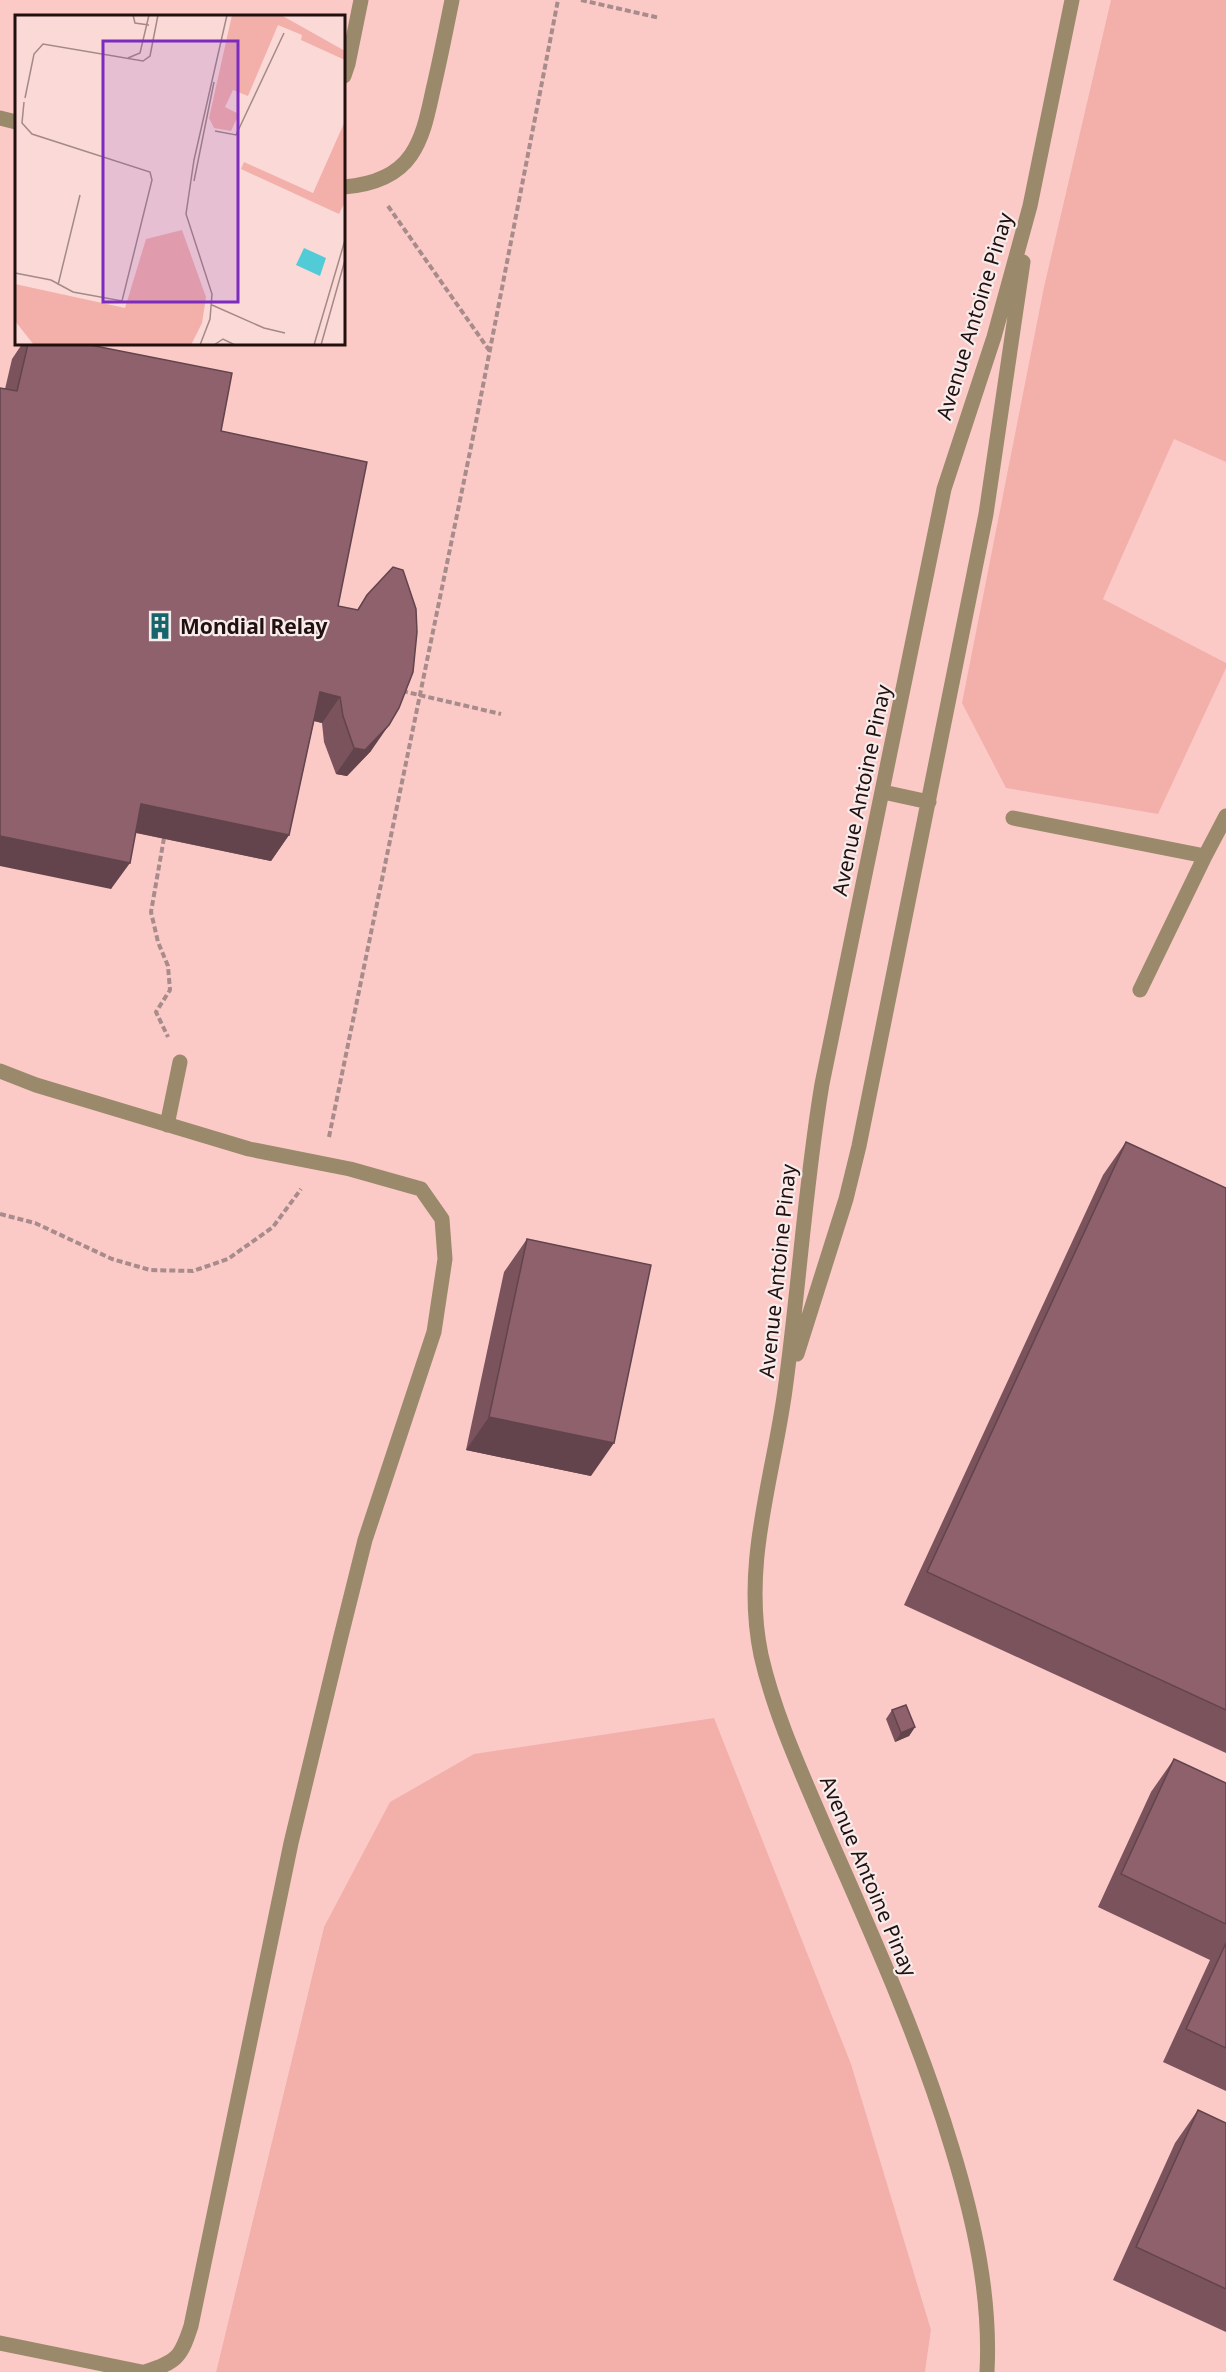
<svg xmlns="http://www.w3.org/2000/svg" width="1226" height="2372" font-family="'Noto Sans',sans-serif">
<rect width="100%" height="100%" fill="#fad9d7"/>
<!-- built -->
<path fill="#fbcac7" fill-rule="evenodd" d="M0,0H1226V2372H925L931,2330L324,1927L216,2372H0ZM16,16H344V344H16Z"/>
<!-- green -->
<path fill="#f3b0ab" d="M1111,0H1226V462L1174,439L1103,599L1226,663V668L1158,814L1006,788L962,703L1044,287Z
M714,1718L851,2064L931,2330L925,2372H216L324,1927L390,1802L474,1754Z"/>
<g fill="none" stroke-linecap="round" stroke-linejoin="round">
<!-- path -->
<path stroke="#a78c8b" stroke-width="4" stroke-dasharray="6 3" stroke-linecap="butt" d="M581,0L660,18
M388,206L489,350
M402,691L501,714
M164,838L151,912L158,942L168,966L170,990L156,1012L168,1037
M329,1137L473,437L558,0
M0,1214L35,1223L112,1259L150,1270L193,1271L228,1259L273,1227L301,1189"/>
<!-- service -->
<path stroke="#9a896a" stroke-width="15" d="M344,76L348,64L361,0
M0,118L16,122
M344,187C368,185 396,177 411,155C424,136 428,112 433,90C440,60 446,30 452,0
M1013,818L1205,856L1226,816
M1140,990L1205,856
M0,1071L36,1085L249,1149L350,1169L421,1189L442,1219L445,1259L434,1332L365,1540L341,1636L291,1843L191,2326C181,2357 177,2362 145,2372
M167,1125L180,1062
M0,2343L142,2372"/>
<!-- minor -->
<path stroke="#9a896a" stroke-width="15" d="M883,792L929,802
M797,1354L846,1199L859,1146L986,514L1023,262
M987,2372C991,2296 974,2220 952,2148C920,2041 874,1939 829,1837C804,1778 775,1717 761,1655C742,1564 773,1479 785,1390C799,1288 805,1185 822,1084L944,489L994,337L1030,206L1072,0"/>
</g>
<!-- wall -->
<path fill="#7a535d" d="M22,344H85L221,431L338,606L357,610L367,595L371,751L347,776L336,774L324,742L322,723L314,721L289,835L271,861L136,833L111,889L5,389L12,359Z
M1126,1142L1226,1188V1753L904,1605L1103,1175Z
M527,1239L591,1476L466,1450L504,1272Z
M892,1710L915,1727L909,1736L895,1742L886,1719Z
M1174,1759L1226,1783V2091L1163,2062L1210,1960L1098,1907L1151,1792Z
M1198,2110L1226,2123V2332L1113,2280L1175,2143Z"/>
<!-- shaded-wall -->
<path fill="#63444c" d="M320,692L340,697L322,723L302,718Z
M389,725L371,751L347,776L336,774L354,748Z
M141,804L289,835L271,861L123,830Z
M0,836L130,863L111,889L0,866Z
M489,1417L614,1443L591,1476L466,1450Z
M915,1727L909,1736L895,1742L901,1733Z"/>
<!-- building -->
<path fill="#8e616c" stroke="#63444c" stroke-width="1.5" d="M28,344H85L232,373L221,431L367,462L338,606L358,610L367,595L393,567L403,570L416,609L417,632L413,672L399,708L389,725L365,750L354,748L343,716L340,697L320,692L289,835L141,804L130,863L0,836V388L17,391Z
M1126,1142L1226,1188V1710L927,1572Z
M527,1239L651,1265L614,1443L489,1417Z
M906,1705L915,1727L901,1733L892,1710Z
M1174,1759L1226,1783V1924L1121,1874Z
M1226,1943V2048L1186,2029Z
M1198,2110L1226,2123V2289L1136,2247Z"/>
<!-- icons -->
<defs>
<symbol id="building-bare" viewBox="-9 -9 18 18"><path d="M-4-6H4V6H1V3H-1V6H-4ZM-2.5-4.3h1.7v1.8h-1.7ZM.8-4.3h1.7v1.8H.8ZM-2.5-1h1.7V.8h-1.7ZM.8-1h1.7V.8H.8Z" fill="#16656b" stroke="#f7ecec" stroke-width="2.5" paint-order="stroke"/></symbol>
</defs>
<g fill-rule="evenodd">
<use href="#building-bare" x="141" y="607" width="38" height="38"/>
</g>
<g text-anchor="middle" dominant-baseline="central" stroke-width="4.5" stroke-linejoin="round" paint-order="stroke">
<!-- street labels -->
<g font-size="21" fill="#22100f" stroke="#f7ecec">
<text transform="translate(974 316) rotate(-73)">Avenue Antoine Pinay</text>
<text transform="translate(861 790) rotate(-78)">Avenue Antoine Pinay</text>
<text transform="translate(777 1271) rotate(-84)">Avenue Antoine Pinay</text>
<text transform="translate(869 1876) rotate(67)">Avenue Antoine Pinay</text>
</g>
<!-- poi labels -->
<g font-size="21" font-weight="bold" fill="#22100f" stroke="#f7ecec" text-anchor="start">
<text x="180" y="626">Mondial Relay</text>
</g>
</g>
<!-- overview -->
<g transform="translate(15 15)">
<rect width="330" height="330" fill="#fad9d7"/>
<path d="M217,0H266L330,36V45L286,25L287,20L263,10L233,81L218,75L210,92L224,99L216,116L199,113L194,103ZM330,106V187L324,199L226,154L229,147L298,178ZM167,215L191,282L187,308L176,330H19L0,306V269L110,293L131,224Z" fill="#f3b0ab"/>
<path d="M289,233L311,243L305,261L281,250Z" fill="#51ccd6"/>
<path fill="none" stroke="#a48987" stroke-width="1.5" d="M118,0L120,8L134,10M113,43L125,38L134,0M10,83L19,39L28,29L128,46L135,41L143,0M200,116L221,120L269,18M179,166L199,67M0,258L36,265L58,277L107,286L137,165L135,157L17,119L7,108L9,87M43,270L65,180M197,290L249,313L270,318M185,330L195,304L197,279L171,199L179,145L212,0M199,330L208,324L220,330M299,330L330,225M306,330L330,245"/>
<path fill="#7b2cbf" fill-opacity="0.15" stroke="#7b2cbf" stroke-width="3" d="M88,26H223V287H88Z"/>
<rect width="330" height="330" fill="none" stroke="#22100f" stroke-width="3"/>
</g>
</svg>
